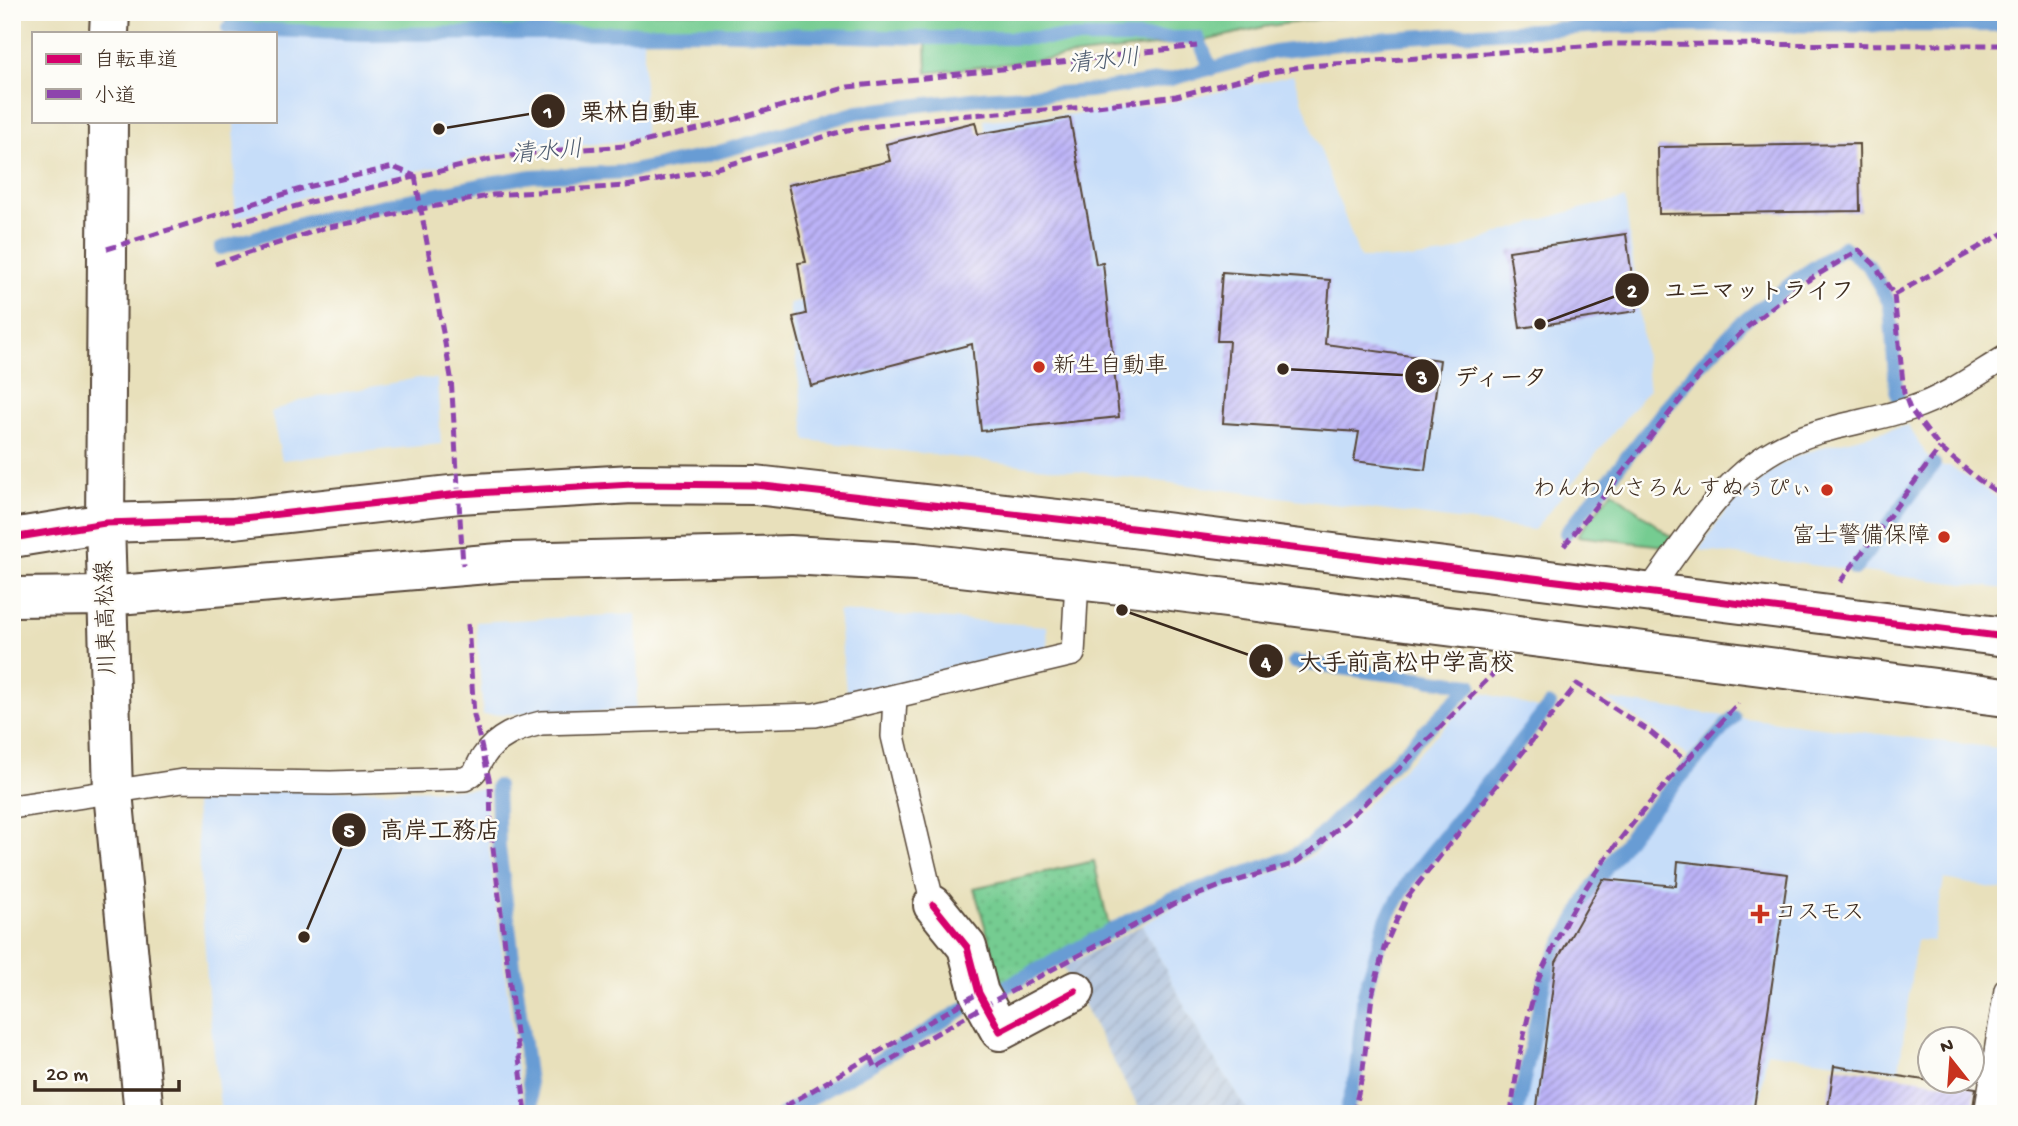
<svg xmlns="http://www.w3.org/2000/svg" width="2018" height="1126" font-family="'Gochi Hand','Klee One',sans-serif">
<defs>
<pattern id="industrial-furrows" width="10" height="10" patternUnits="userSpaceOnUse" patternTransform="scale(1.75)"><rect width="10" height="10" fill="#b4c6de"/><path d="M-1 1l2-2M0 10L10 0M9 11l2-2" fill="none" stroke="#9caabe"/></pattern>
<pattern id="garden-dots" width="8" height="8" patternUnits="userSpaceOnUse" patternTransform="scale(1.75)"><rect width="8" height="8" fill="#74cc91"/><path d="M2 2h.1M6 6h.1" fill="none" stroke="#65af7d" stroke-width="1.8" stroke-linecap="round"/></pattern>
<pattern id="building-hatch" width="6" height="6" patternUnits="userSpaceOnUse" patternTransform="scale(1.75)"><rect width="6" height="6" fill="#bcb3f8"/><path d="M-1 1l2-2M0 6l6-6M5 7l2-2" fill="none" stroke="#9a92c8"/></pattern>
</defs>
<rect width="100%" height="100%" fill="#fdfcf7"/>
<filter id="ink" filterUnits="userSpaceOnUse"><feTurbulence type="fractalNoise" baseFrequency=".0143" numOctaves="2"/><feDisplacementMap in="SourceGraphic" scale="14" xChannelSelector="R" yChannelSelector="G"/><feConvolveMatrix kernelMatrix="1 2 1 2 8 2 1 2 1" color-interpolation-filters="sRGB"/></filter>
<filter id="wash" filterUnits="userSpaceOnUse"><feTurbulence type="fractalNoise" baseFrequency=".00686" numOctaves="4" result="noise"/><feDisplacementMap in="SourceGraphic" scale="28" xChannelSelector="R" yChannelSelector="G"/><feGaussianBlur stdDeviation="1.57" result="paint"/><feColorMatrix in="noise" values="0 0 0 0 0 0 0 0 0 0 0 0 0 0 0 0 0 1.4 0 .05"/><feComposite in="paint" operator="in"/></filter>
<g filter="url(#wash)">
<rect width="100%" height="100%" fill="#e8e0bb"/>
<!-- built -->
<path fill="#c6ddf9" d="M232,31L363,37L644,36V137L625,141L493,154L308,196L235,219L234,121H275V33H233Z
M1293,75L1360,258L1409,259L1445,255L1503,232L1575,210L1625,199L1649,389L1534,530L1133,478L806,440L789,304L885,283L1000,265L984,120L1091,113L1177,101Z
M418,378L437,379L441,444L282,460L271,412L302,400Z
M1908,425L1929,459L1847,570L1699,550L1722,516L1735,501L1781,464L1797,456L1829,445Z
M1935,466H1950L2006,503V589L1856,571Z
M838,611L1047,626L1048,655L847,700Z
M636,614L638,682L635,710L483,715L476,622Z
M1484,693L1538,708L1542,712L1407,876L1382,920L1372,946L1361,991L1349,1091L1343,1114H1250L1205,1045L1142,925L1175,906L1223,888L1293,866L1314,854L1360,811L1473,698Z
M1606,699L1725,716L1688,757L1651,728Z
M1736,717L2006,749V873L2003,890L1944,879L1933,941L1916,940L1899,1071L1767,1052L1757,1114H1520V1101L1535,1032L1546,984L1555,962L1595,888L1637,832Z
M486,789L487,831L523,1114H221L209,1008L194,791Z"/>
<!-- industrial -->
<path fill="url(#industrial-furrows)" d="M1142,925L1205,1045L1250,1114H1142L1063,967Z"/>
<!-- green -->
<path fill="#74cc91" stroke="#587b58" stroke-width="2" d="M224,12H1367L1263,27L1204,41L1200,35H926L682,28L363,30L227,24Z
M926,40L1197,41L927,73Z
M1612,491L1677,541L1672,547L1577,536Z"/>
<!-- garden -->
<path fill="url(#garden-dots)" stroke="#587b58" stroke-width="2" d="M1094,861L1109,927L1002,985L974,888Z"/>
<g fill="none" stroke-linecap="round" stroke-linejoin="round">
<!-- stream -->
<path stroke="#689cd4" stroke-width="14" d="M228,28L363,34L703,32L927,38H1198L1211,69
M221,248L314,220L489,183L532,176L627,172L705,156L858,112L981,98L1089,91L1171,79L1274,52L1389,38L1604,26L2006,25
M1566,533L1699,366L1741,323L1798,278L1844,247L1868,265L1890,304L1896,390L1901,406
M1855,569L1934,464
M497,786L499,848L533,1114
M783,1114L872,1064L962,1010L1170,899L1291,857L1312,844L1471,685L1294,662
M1346,1114L1356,1074L1364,994L1386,920L1410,879L1550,705
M1517,1114L1544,983L1553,960L1593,887L1634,830L1734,717"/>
</g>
<g id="blocks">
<!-- building -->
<path fill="url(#building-hatch)" d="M1070,118L1096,264L1103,263L1119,417L981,431L972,344L811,386L793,317L806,314L798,263L806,262L788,185L890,161L886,144L975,122L978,134Z
M1859,144L1860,211L1659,214L1658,147Z
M1626,234L1637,311L1520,328L1509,251Z
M1222,272L1330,280L1325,344L1440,360L1425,470L1354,461L1359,432L1223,423L1229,341H1217Z
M1678,861L1788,874L1753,1114H1536L1556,962L1603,879L1676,886Z
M1834,1066L1976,1088L1972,1114H1827Z"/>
</g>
</g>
<g filter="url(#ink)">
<use href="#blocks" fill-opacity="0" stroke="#554536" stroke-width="2"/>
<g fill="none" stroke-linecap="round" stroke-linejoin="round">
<defs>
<path id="lane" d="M1648,592C1685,542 1720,481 1775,450C1817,426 1867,423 1912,408C1946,397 1976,375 2006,357
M895,697L893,736L933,905
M12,807L182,781L331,783L465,779C479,771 475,769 483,757C497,736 517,729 541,723L815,715L1073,654L1077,580
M1986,1114L2006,990"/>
<path id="street" d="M933,905L967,947L979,993L1000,1031L1075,991"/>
<path id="secondary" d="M109,33L110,12
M108,121L105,523L113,792L144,1114
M12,538L105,523L234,519L459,494L632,484L755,485L1084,522L2006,637
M12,597L106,596L511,562L790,555L915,562L1148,588L2006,697"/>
</defs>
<!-- lane casing -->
<use href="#lane" stroke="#554536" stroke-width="26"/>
<!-- street casing -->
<use href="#street" stroke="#554536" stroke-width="42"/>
<!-- secondary casing -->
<use href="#secondary" stroke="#554536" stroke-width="42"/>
<!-- lane -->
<use href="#lane" stroke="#fff" stroke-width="23"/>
<!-- street -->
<use href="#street" stroke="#fff" stroke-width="38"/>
<!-- secondary -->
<use href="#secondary" stroke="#fff" stroke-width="38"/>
<!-- quiet -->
<path stroke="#8e44ad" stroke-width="5" stroke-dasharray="10 5" stroke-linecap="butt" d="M415,176L451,377L463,565
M234,224L310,202L495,158L534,153L626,146L723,123L848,87L1197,46
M107,249L307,187L393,167L415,176
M215,264L324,228L493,195L626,186L710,170L847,130L954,116L1090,107L1176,96L1271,72L1307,66L1610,44L2006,45
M1894,295L1904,393L1910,409L1940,448L1979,480L2006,498
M1564,546L1703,371L1746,328L1802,284L1859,250L1874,264L1894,295L2006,232
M1840,582L1940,448
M468,624L474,715L490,783L491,832L526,1114
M871,1057L876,1068L986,1005L1174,904L1223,885L1293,864L1312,851L1359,809L1493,674
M772,1114L979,993
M1353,1114L1362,1077L1372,996L1384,948L1406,899L1577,684L1649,731L1687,762
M1511,1114C1516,1070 1525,1025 1537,983C1541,970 1549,957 1555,944C1598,851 1672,779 1738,703"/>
<defs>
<path id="cycleway" d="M12,538L105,523L234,519L459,494L632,484L755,485L1084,522L2006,637
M933,905L967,947L979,993L1000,1031L1075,991"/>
</defs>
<!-- cycleway casing -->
<use href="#cycleway" stroke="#fdfcf7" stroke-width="11"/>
<!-- cycleway -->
<use href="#cycleway" stroke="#d6006c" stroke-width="7"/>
</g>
</g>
<!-- markers -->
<g fill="#c8321e" stroke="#fdfcf7" stroke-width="2.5">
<circle cx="1039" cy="367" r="7"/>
<circle cx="1827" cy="490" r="7"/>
<circle cx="1944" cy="537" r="7"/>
<path d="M1756.5 903.5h7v7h7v7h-7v7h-7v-7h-7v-7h7z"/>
</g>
<g text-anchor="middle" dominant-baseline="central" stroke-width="5" stroke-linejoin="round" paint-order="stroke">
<!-- poi labels -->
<g font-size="23" fill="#3b2a1e" stroke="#fdfcf7" text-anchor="start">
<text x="1053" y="367">新生自動車</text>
<text x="1813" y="490" text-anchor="end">わんわんさろん すぬぅぴぃ</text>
<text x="1930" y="537" text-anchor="end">富士警備保障</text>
<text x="1774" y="914">コスモス</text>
</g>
<!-- street labels -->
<g font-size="23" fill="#3b2a1e" stroke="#fdfcf7">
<text transform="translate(108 618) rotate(-92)">川東高松線</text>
</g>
<!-- water labels -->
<g font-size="24" font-style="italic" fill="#4f5d70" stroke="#fdfcf7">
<text transform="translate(1104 63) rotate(-6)">清水川</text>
<text transform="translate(547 154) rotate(-5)">清水川</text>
</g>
</g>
<!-- callouts -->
<path fill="none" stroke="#3b2a1e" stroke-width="2.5" d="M439 129L548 111M1540 324L1632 290M1283 369L1422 376M1122 610L1266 661M304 937L349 830"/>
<g fill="#3b2a1e" stroke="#fdfcf7" stroke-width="2.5">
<circle cx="439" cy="129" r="7"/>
<circle cx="1540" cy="324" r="7"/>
<circle cx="1283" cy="369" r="7"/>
<circle cx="1122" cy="610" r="7"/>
<circle cx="304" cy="937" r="7"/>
<circle cx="548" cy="111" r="18"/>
<circle cx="1632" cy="290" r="18"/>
<circle cx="1422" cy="376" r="18"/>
<circle cx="1266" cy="661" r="18"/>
<circle cx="349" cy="830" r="18"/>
</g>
<g font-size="21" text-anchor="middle" font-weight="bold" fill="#fff">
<text x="548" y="118">1</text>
<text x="1632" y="297">2</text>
<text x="1422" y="384">3</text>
<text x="1266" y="669">4</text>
<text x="349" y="837">5</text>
</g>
<g font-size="24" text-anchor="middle" font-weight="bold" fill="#3b2a1e" stroke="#fdfcf7" stroke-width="5" stroke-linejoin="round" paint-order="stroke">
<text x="640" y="120">栗林自動車</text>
<text x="1759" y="298">ユニマットライフ</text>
<text x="1501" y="385">ディータ</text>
<text x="1406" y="670">大手前高松中学高校</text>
<text x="440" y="838">高岸工務店</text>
</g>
<!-- margin -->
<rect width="2018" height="1126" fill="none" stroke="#fdfcf7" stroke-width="42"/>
<!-- legend -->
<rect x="32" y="32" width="245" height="91" fill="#fdfcf7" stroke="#afa8a0" stroke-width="2"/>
<rect x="46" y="54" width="35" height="10" fill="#d6006c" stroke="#afa8a0" stroke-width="2"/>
<text x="94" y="66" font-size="21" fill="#3b2a1e">自転車道</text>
<rect x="46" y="89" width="35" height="10" fill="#8e44ad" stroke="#afa8a0" stroke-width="2"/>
<text x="94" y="102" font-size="21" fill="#3b2a1e">小道</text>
<!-- north arrow -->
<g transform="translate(1951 1060) rotate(343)"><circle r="33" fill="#fdfcf7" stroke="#afa8a0" stroke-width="2"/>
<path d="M0-5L12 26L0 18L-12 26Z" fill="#c8321e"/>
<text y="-10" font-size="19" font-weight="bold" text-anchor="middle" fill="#3b2a1e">N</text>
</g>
<!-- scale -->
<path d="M35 1080v10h144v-10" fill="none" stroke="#3b2a1e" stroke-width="3.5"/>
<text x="46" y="1080" font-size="21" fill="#3b2a1e" stroke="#fdfcf7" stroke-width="5" paint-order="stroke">20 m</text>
</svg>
